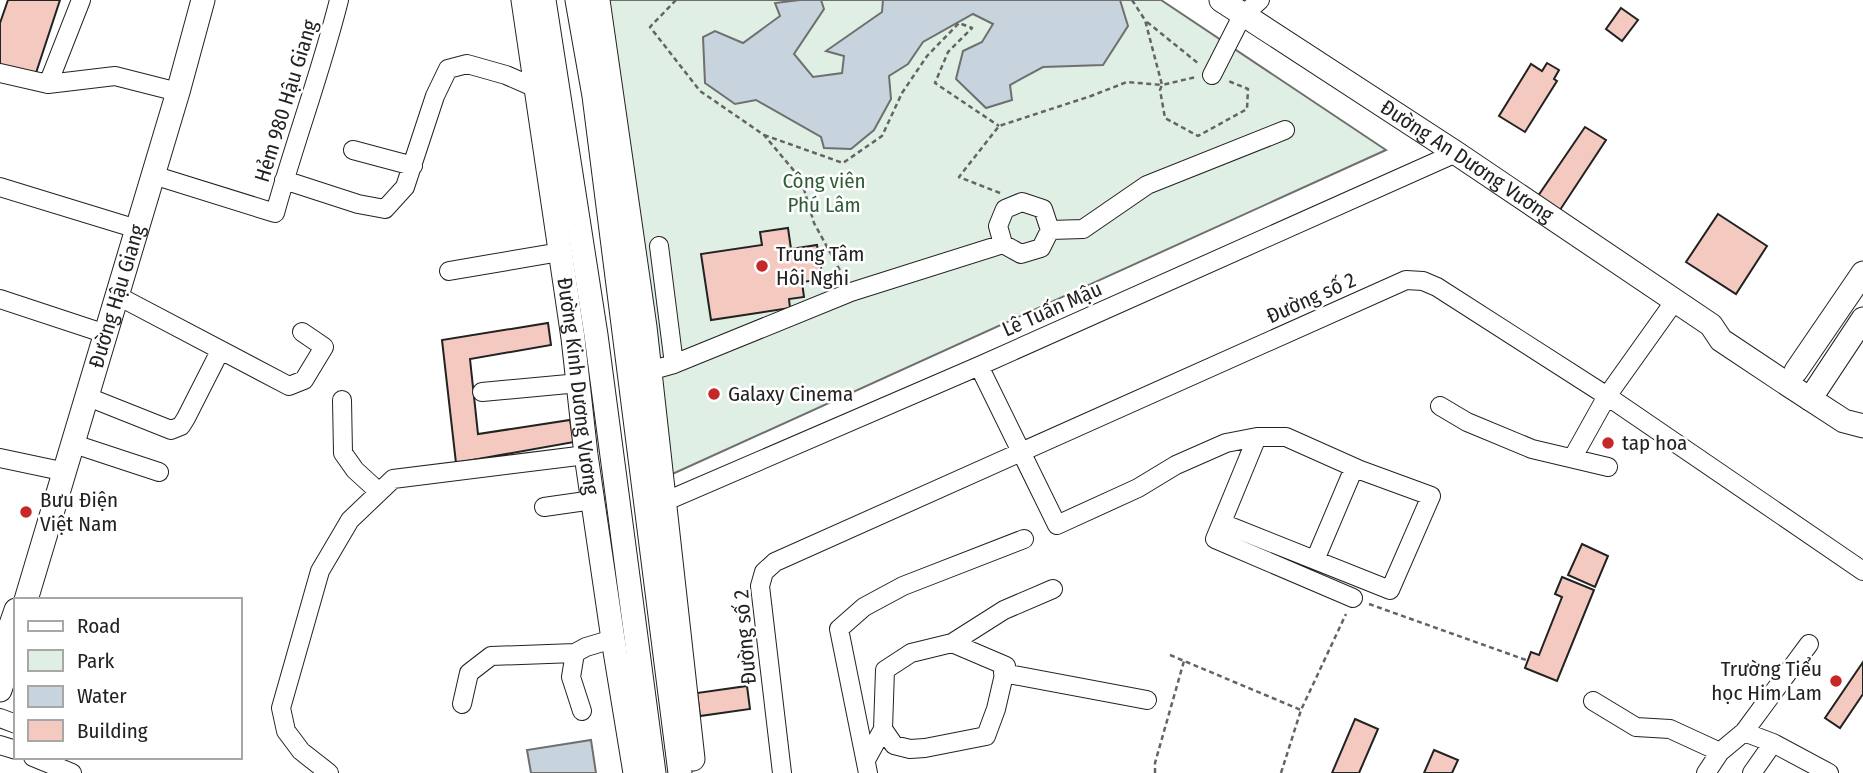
<svg xmlns="http://www.w3.org/2000/svg" width="1863" height="773" font-family="'Fira Sans Condensed',sans-serif">
<rect width="100%" height="100%" fill="#fff"/>
<!-- green -->
<path fill="#e0efe3" stroke="#6f6f6f" stroke-width="2" d="M601,0H1161L1386,150L668,476Z"/>
<!-- water -->
<path fill="#c7d3dd" stroke="#6f6f6f" stroke-width="2" d="M800,0H821L824,9L794,54L813,77L842,73L844,56L826,51L882,12L883,0H1120L1128,26L1103,65L1043,67L1010,85L1012,100L986,108L956,79L963,51L982,42L993,24L973,14L923,42L908,64L889,76L891,99L874,130L851,149L824,148L821,137L756,100L735,104L705,83L703,37L715,31L743,43L780,16L775,3Z
M591,740L596,773H531L527,750Z"/>
<!-- building -->
<path fill="#f3c9c0" stroke="#222" stroke-width="2" d="M8,0H60L35,76L0,65V23Z
M1621,8L1638,20L1622,41L1606,29Z
M1547,63L1559,70L1554,79L1557,81L1525,132L1499,116L1531,64L1542,71Z
M1585,127L1606,140L1560,210L1538,196Z
M1718,214L1767,246L1736,294L1686,262Z
M788,228L791,249L817,245L823,279L802,282L804,297L789,299L790,308L711,320L701,254L762,245L760,232Z
M548,323L551,345L470,359L478,434L570,420L574,442L456,463L442,340Z
M1582,544L1608,556L1595,587L1568,575Z
M1562,577L1594,590L1557,681L1525,668L1531,652L1539,655L1562,597L1555,594Z
M1863,662V694L1840,728L1825,718Z
M747,686L750,709L700,716L697,693Z
M1355,719L1378,729L1359,773H1332Z
M1434,750L1458,760L1452,773H1424Z"/>
<g fill="none" stroke-linecap="round" stroke-linejoin="round">
<defs>
<path id="minor" d="M0,73L48,84L115,76L178,92
M1212,75L1242,16L1260,0
M48,84L81,0
M353,150L413,166
M153,175L275,213C295,141 321,72 339,0
M284,180L358,204L385,209L405,187L435,96L448,69L467,64L506,75L538,89
M0,187L137,229
M1050,230L1083,229L1147,185L1285,130
M659,246L674,364
M449,271L560,252
M118,296L289,386L304,380L324,347L302,332
M0,299L106,334
M979,366L1057,525L1138,488L1176,465L1226,443L1257,437H1286L1360,470L1431,496L1390,590L1222,523
M649,371L674,364L851,292L1003,244L1021,254L1041,248L1050,230L1043,209L1022,202L1005,209L998,226L1003,244
M482,392L579,383
M88,397L171,430L181,426L186,418L220,351
M342,400L343,453L355,470L379,492
M1440,406L1467,422L1532,449L1608,467
M1257,437L1215,539L1353,598
M74,444L159,472
M1573,457L1607,396L1674,302
M0,458L66,472
M664,502L979,366L1456,153
M544,507L593,500
M1315,560L1354,468
M1003,673L1147,700
M1593,701L1636,727L1670,729L1720,752L1744,732L1809,644
M462,704L469,673L491,656L575,653
M582,711L571,677L575,653L586,647L613,639
M0,718L16,724
M883,729L894,745L910,749L925,748L986,736L996,709L1006,666L952,643
M1744,732L1773,743L1829,773
M0,745L16,750
M33,757L72,773
M866,760L883,729L885,670L911,653L952,643L1004,610L1053,589
M329,773L301,751L286,731L281,708L320,571L350,520L393,479L586,455
M782,773L760,586L764,572L775,562L1406,280L1423,281L1437,287L1607,396L1863,571
M868,773L839,629L864,607L903,586L1024,539
M1706,773L1720,752
M1752,773L1773,743"/>
<g id="major">
<path id="s1" d="M523,0L573,338L586,455L613,639L635,773"/>
<path d="M544,0L596,335L654,773"/>
<path d="M577,0L594,96L680,773"/>
<path d="M598,0L645,327L693,759"/>
<path id="s2" d="M1221,0L1456,153L1711,325L1721,340L1787,384L1844,421L1863,426"/>
<path d="M1796,371L1863,273"/>
<path d="M1810,399L1863,319"/>
<path id="s3" d="M26,600L178,92L203,0"/>
<path d="M1,653L16,610"/>
<path d="M0,690L16,641"/>
</g>
</defs>
<!-- minor casing -->
<use href="#minor" stroke="#222" stroke-width="20"/>
<!-- major casing -->
<use href="#major" stroke="#222" stroke-width="25"/>
<!-- path -->
<path stroke="#646464" stroke-width="2.5" stroke-dasharray="5 3.5" stroke-linecap="butt" d="M676,0L650,27L700,91L764,135L801,179L814,223L843,276
M1132,0L1145,20L1162,85L1196,77
M1147,22L1199,64
M764,135L843,163L882,136L902,93L927,56L959,23L972,28L948,52L935,83L999,126
M1000,193L959,177L999,126L1091,96L1127,82L1162,85L1160,90L1165,118L1198,136L1247,109L1248,89L1226,80
M1369,604L1526,660
M1170,655L1301,710
M1155,773V763L1184,661
M1281,773L1301,710L1346,614"/>
<!-- minor -->
<use href="#minor" stroke="#fff" stroke-width="18"/>
<!-- major -->
<use href="#major" stroke="#fff" stroke-width="23"/>
</g>
<!-- markers -->
<g fill="#c62828" stroke="#fff" stroke-width="2.5">
<circle cx="762" cy="266" r="7"/>
<circle cx="714" cy="394" r="7"/>
<circle cx="1608" cy="443" r="7"/>
<circle cx="26" cy="512" r="7"/>
<circle cx="1836" cy="681" r="7"/>
</g>
<g text-anchor="middle" dominant-baseline="central" stroke-width="5" stroke-linejoin="round" paint-order="stroke">
<!-- street labels -->
<g font-size="21" fill="#222" stroke="#fff">
<text transform="translate(286 101) rotate(-73)">Hẻm 980 Hậu Giang</text>
<text stroke="none"><textPath href="#s2" startOffset="294">Đường An Dương Vương</textPath></text>
<text stroke="none"><textPath href="#s3" startOffset="317">Đường Hậu Giang</textPath></text>
<text transform="translate(1311 298) rotate(-24)">Đường số 2</text>
<text transform="translate(1052 309) rotate(-24)">Lê Tuấn Mậu</text>
<text stroke="none"><textPath href="#s1" startOffset="390">Đường Kinh Dương Vương</textPath></text>
<text transform="translate(745 637) rotate(-95)">Đường số 2</text>
</g>
<!-- park labels -->
<g font-size="21" fill="#2f5e38" stroke="#fff">
<text x="824" y="181">Công viên<tspan x="824" dy="24">Phú Lâm</tspan></text>
</g>
<!-- poi labels -->
<g font-size="21" fill="#222" stroke="#fff" text-anchor="start">
<text x="776" y="254">Trung Tâm<tspan x="776" dy="24">Hôi Nghi</tspan></text>
<text x="728" y="394">Galaxy Cinema</text>
<text x="1622" y="443">tap hoa</text>
<text x="40" y="500">Bưu Điện<tspan x="40" dy="24">Việt Nam</tspan></text>
<text x="1822" y="669" text-anchor="end">Trường Tiểu<tspan x="1822" dy="24">học Him Lam</tspan></text>
</g>
</g>
<!-- legend -->
<rect x="14" y="598" width="228" height="161" fill="#ffffff" stroke="#a7a7a7" stroke-width="2"/>
<rect x="28" y="621" width="35" height="10" fill="#ffffff" stroke="#a7a7a7" stroke-width="2"/>
<text x="77" y="633" font-size="21" fill="#222222">Road</text>
<rect x="28" y="650" width="35" height="21" fill="#e0efe3" stroke="#a7a7a7" stroke-width="2"/>
<text x="77" y="668" font-size="21" fill="#222222">Park</text>
<rect x="28" y="686" width="35" height="21" fill="#c7d3dd" stroke="#a7a7a7" stroke-width="2"/>
<text x="77" y="703" font-size="21" fill="#222222">Water</text>
<rect x="28" y="720" width="35" height="21" fill="#f3c9c0" stroke="#a7a7a7" stroke-width="2"/>
<text x="77" y="738" font-size="21" fill="#222222">Building</text>
</svg>
